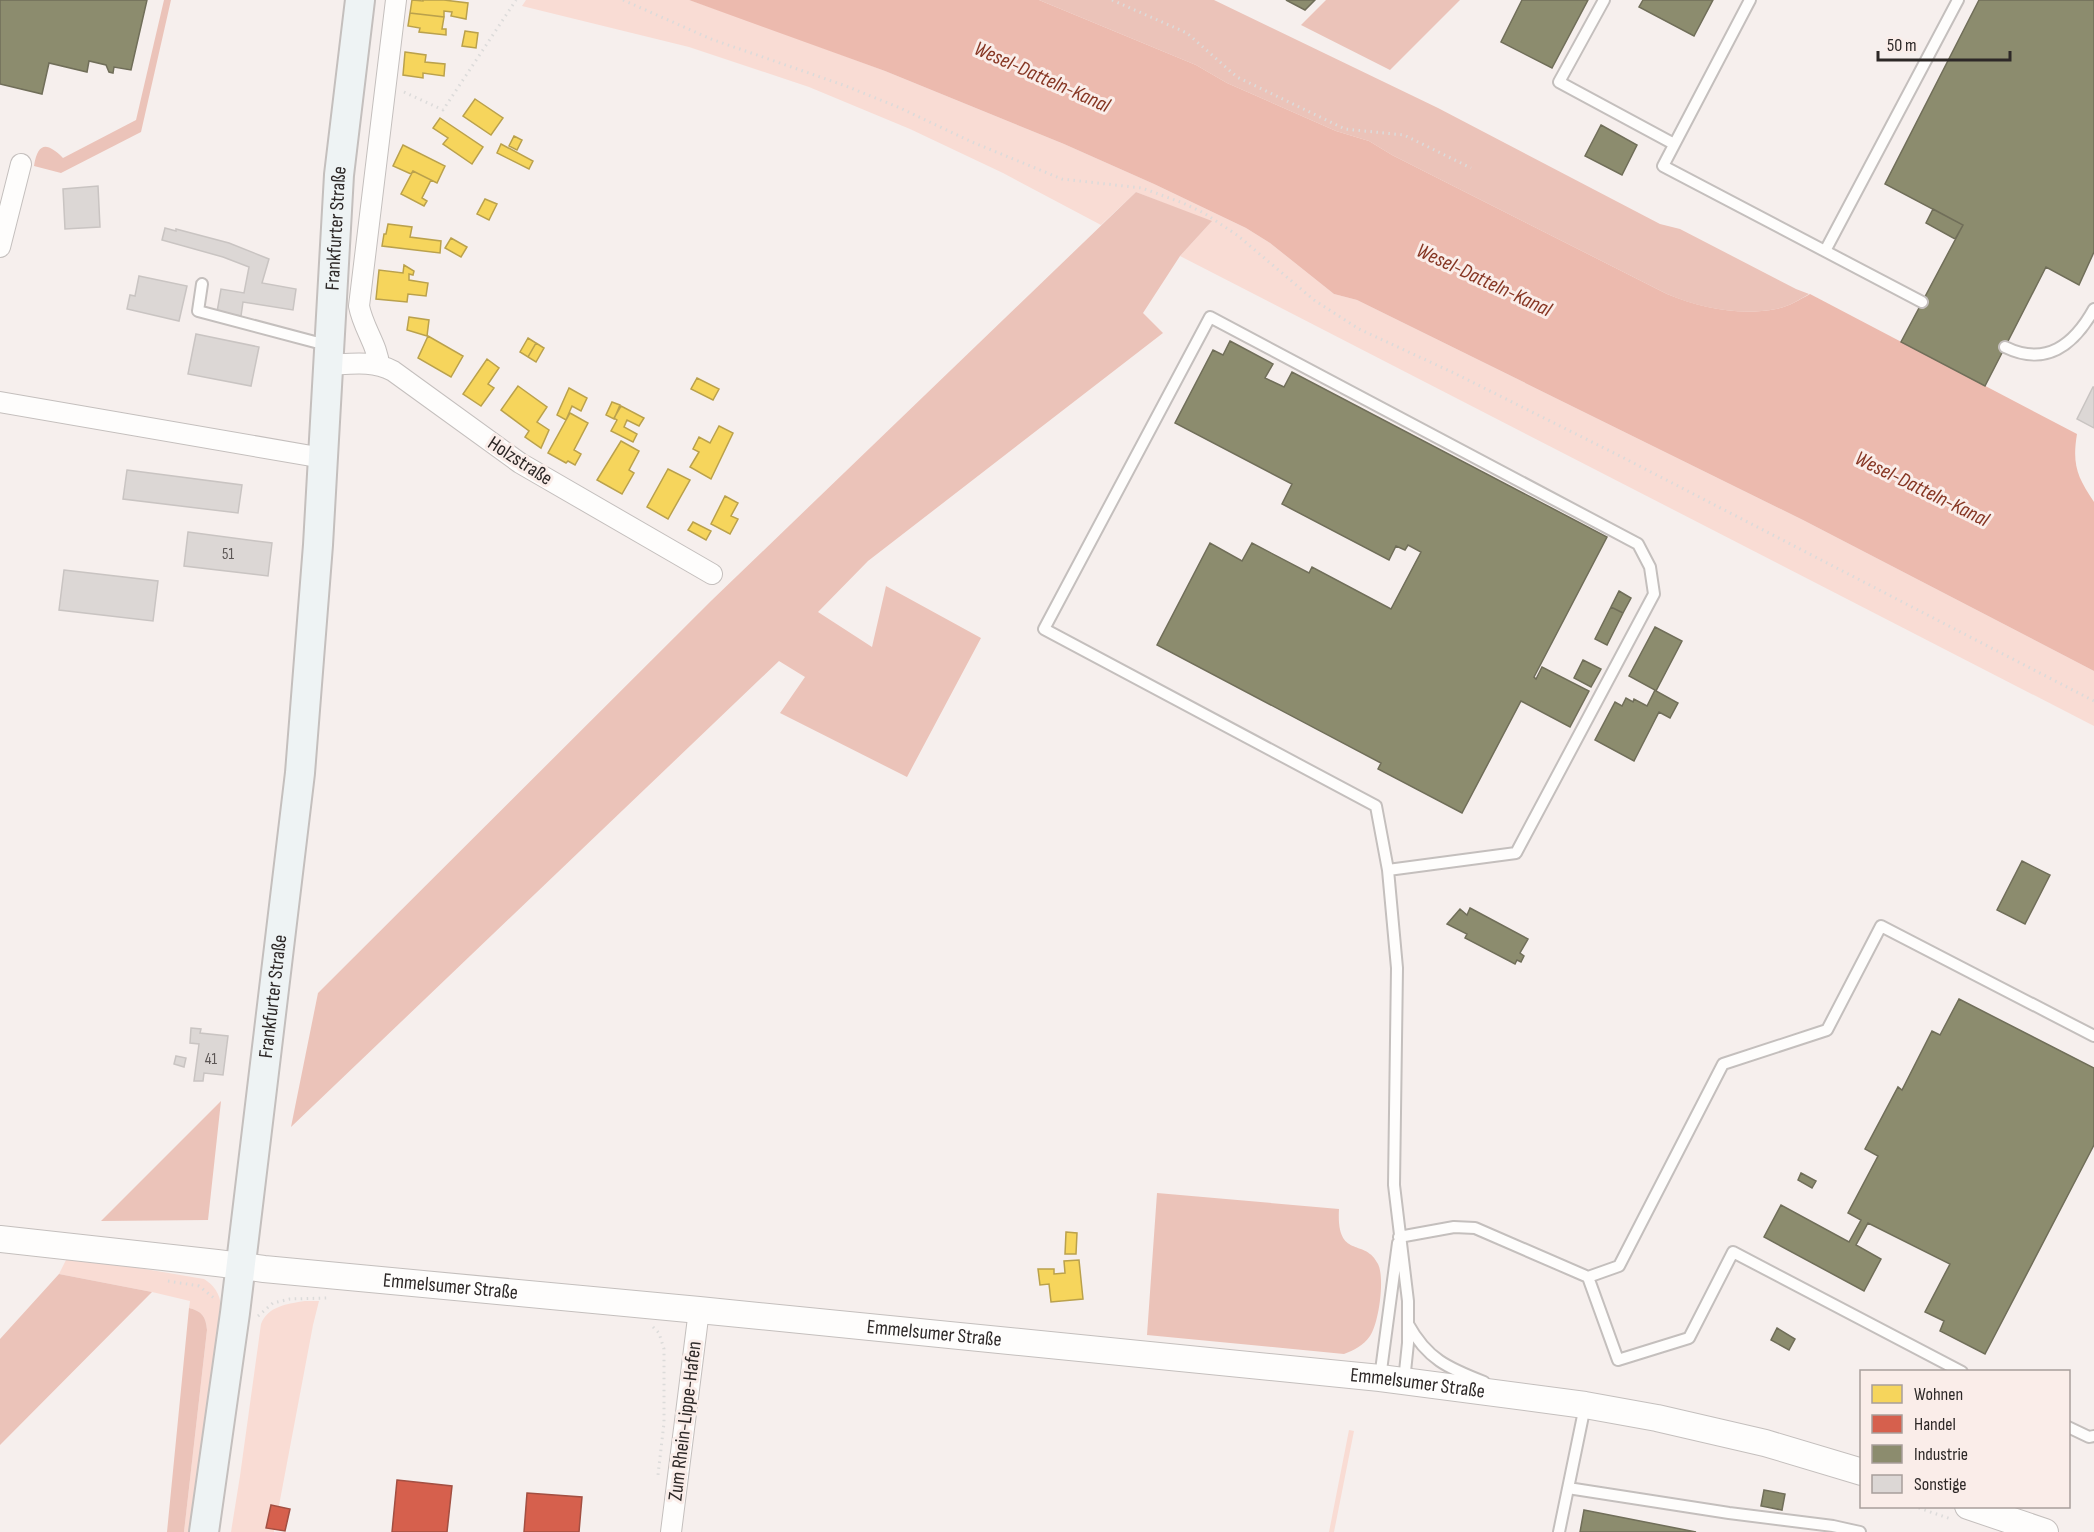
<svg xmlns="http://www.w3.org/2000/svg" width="2094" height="1532" font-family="'Sofia Sans Condensed',sans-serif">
<rect width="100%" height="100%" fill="#f6efed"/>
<!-- green -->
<path fill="#f9dcd4" d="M526,0H689L750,21L885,71L1064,144L1154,184L1246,228L1270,243L1334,294L1357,300L1803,520L2094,671V726L1180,256L1211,222L1136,192L1101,225L1003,173L910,129L809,87L689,47L522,6Z
M68,1256L204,1279C214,1285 220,1294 221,1306L194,1532H184L207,1330C206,1317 202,1311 189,1308L190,1301L152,1292L59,1274Z
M305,1301H319L313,1325L274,1532H231L240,1476L261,1324C268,1306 287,1304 305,1301Z
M1349,1430L1354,1431L1334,1532H1329Z"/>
<!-- forest -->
<path fill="#ebc3b9" d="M164,0H171L141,132L61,173L34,166C38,142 47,142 63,158L136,120Z
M1039,0H1214L1438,108L1660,224L1680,229L1796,289L1809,294C1799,300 1788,307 1776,309C1739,316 1700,308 1667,294L1392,155L1369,141L1336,131L1227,83L1196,65Z
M1326,0H1460L1390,70L1301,25Z
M1136,192L1212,221L1180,256L1143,313L1163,333L868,561L818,612L872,647L886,586L981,638L907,777L780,713L805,677L779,661L291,1127L318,993L712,600Z
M221,1101L208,1220L101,1221Z
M1157,1193L1339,1209C1336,1261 1365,1237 1378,1264C1385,1278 1379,1323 1370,1336C1363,1346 1354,1350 1344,1354L1147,1335Z
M59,1274L152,1292L0,1445V1339Z
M189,1308C202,1311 206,1317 207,1330L184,1532H167Z"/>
<!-- water -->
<path fill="#ecbaae" d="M689,0H1039L1196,65L1227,83L1336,131L1369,141L1392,155L1667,294C1701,308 1739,316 1776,309C1788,307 1799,300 1810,294L2077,434C2072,464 2077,477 2094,502V671L1803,520L1357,300L1334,294L1270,243L1246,228L1154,184L1064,144L885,71Z"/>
<!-- homes -->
<path fill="#f6d55c" stroke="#baa14c" stroke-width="1.5" d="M412,0L423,1V0H444L468,3L466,19L451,16L452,12L444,11V17L410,13Z
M410,13L444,17L442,29H446V35L419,32L420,28L408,26Z
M465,31L478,33L476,48L462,46Z
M405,52L426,55L425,62L445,64L444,76L423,73V78L403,75Z
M475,99L503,118L491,135L463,116Z
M440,118L483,147L472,164L443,144L448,138L433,128Z
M514,136L522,140L517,150L509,146Z
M501,144L533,161L529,169L497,153Z
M403,145L445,166L437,183L413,171L411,174L393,166Z
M413,171L431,180L422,198L427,201L424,206L401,194Z
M485,199L497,204L489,220L477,214Z
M388,224L412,227L410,237L441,241L440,253L382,246L384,234H386Z
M451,238L467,247L461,257L445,248Z
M404,265L414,271L413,275L409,274V280L428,283L426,296L408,294L407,302L376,299L379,270L403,273Z
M409,317L429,320L427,336L407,330Z
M428,336L463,356L451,377L418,358Z
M528,338L536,343L528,357L520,352Z
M536,343L544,348L536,362L528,357Z
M487,359L499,368L488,384L494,388L481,406L463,394Z
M697,378L719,389L713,400L691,389Z
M518,386L547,407L537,422L549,430L541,448L525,437L529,431L501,410Z
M569,388L587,398L581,411L572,406L566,420L557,415Z
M612,402L620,405L614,419L606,415Z
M621,406L644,418L639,426L627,420L624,427L637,434L633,442L611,431L617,420L614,418Z
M570,413L588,423L574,450L581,454L575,465L568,461L566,463L548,453Z
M719,426L733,433L711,479L690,467L699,452L693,449L699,437L710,443Z
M621,441L639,451L629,470L634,473L622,494L597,480Z
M668,469L690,480L668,519L647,507Z
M725,496L738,503L731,516L738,519L730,534L711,524Z
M693,522L711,531L706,540L688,530Z
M1066,1232L1077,1233L1076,1254H1065Z
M1079,1260L1083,1299L1051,1302L1049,1284L1040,1285L1038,1269H1054V1274L1065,1273L1064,1261Z"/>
<!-- shops -->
<path fill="#d6604d" stroke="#a34f42" stroke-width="1.5" d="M397,1480L452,1486L447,1532H392Z
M527,1493L582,1497L579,1532H524Z
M271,1505L290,1509L285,1531L266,1528Z"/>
<!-- industry -->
<path fill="#8c8c6e" stroke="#706e59" stroke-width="1.5" d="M0,0H147L131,70L114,67L113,73L109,72L106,65L89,61L87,72L49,63L42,94L0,84Z
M1286,0H1315L1305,10Z
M1522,0H1588L1552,68L1501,42Z
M1643,0H1713L1694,36L1639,7Z
M1979,0H2094V252L2079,285L2046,267L1985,386L1901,342L1963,225L1885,184Z
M1601,125L1637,145L1622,175L1585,156Z
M1933,209L1963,225L1955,239L1926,223Z
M1230,341L1273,364L1265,378L1284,387L1292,372L1607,537L1534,677L1536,679L1542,667L1589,691L1570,727L1521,701L1462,813L1378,769L1381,763L1157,645L1210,543L1242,561L1252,543L1309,573L1312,567L1391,609L1421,552L1408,545L1405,550L1396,546L1389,560L1282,504L1292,484L1175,423L1213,350L1223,355Z
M1619,591L1631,598L1623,613L1611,607Z
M1611,607L1623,613L1607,645L1595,639Z
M1655,627L1682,641L1656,691L1678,703L1670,718L1659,712L1634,761L1595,740L1615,702L1622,706L1626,698L1633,702L1634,699L1647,706L1655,690L1629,676Z
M1583,660L1601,669L1591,687L1574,678Z
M2022,861L2050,875L2025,924L1997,910Z
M1470,908L1528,939L1520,953L1524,956L1521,962L1517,960L1515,964L1465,938L1467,934L1447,924L1460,909L1467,915Z
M1959,999L2094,1068V1145L1985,1354L1940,1331L1944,1321L1925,1312L1950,1264L1868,1223L1856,1245L1881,1259L1864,1291L1764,1237L1781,1205L1849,1242L1861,1220L1848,1213L1878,1156L1865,1149L1898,1087L1902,1090L1932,1031L1940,1035Z
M1801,1173L1816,1181L1812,1188L1798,1180Z
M1777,1328L1795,1339L1789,1350L1771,1340Z
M1764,1490L1785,1494L1782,1510L1761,1506Z
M1584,1510L1696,1532H1580Z"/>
<!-- building -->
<path fill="#dcd7d5" stroke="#c9c4c2" stroke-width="1.5" d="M98,186L100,227L65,229L63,189Z
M165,228L176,231V229L229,243L269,259L262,283L296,289L293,310L243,302L241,316L217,312L221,289L244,293L249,267L223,257L162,240Z
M139,276L187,286L179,321L127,309L130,295L135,296Z
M196,334L259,347L251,386L188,374Z
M2093,387H2094V428L2077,419Z
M127,470L242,485L238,513L123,499Z
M188,532L272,543L268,576L184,566Z
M64,570L158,581L153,621L59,610Z
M191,1028L201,1029L200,1033L228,1036L223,1075L204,1073L203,1081H194L199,1044L190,1043Z
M176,1056L186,1058L184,1067L174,1064Z"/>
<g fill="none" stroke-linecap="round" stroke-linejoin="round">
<defs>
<path id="service" d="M1604,0L1559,82L1674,144
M1750,0L1663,166L1922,302
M1825,251L1958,0
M202,284L198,311L315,342L328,343
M2005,347C2046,367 2074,345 2094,309
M1388,870L1516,853L1654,594L1650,567L1638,544L1210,317L1044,629L1376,806L1388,870L1397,968L1394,1185L1408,1301V1343L1404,1381
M1399,1237L1454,1227L1475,1228L1588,1277L1619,1266L1723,1064L1827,1030L1881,926L2094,1036
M1588,1277L1618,1360L1689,1338L1733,1252L1962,1372
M1408,1324C1427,1359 1448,1368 1484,1382
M1380,1378L1398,1243
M2068,1427L2089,1437L2094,1436
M1568,1488L1729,1513L1833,1526L1860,1532
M1559,1532L1585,1406"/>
<path id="minor" d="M0,247L21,164
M328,365C350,364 373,360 393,371L520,463L712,574
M379,365C378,346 363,328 359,306L396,0
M0,402L323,458
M671,1532L699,1310"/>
<g id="tertiary">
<path id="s1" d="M0,1239L217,1263L264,1269L699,1310L1380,1378L1585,1405L1657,1418L1765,1443L1862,1472"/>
<path d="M1968,1506L2045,1532"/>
</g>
<g id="secondary">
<path id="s2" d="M204,1532L235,1313L300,773L318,545L339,175L360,0"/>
</g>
</defs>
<!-- service casing -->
<use href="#service" stroke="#c4bfbd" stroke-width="14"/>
<!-- minor casing -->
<use href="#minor" stroke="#c4bfbd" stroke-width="22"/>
<!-- tertiary casing -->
<use href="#tertiary" stroke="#c4bfbd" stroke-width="28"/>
<!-- secondary casing -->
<use href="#secondary" stroke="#c4bfbd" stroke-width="32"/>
<!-- path -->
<path stroke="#dcdbda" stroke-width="3" stroke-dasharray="1.5 4.5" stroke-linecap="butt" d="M623,0L711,39L846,86L898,107L972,142L1062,179L1142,188L1183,203L1204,213L1237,235L1314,300L1359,329L1454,373L1620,456L2094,701
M1112,0L1187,33L1237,77L1345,129L1404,135L1471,168
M404,92L443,110L516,0
M168,1281L199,1286L214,1298
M258,1316L273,1303L290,1299L327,1298
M653,1327L659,1333L664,1349V1423L658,1475
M1913,1506L1951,1519"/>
<!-- service -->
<use href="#service" stroke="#fefdfc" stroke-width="10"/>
<!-- minor -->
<use href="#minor" stroke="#fefdfc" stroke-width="20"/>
<!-- tertiary -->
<use href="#tertiary" stroke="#fefdfc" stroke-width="26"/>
<!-- secondary -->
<use href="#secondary" stroke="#eef3f4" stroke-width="28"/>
</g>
<g text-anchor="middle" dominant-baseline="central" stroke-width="6" stroke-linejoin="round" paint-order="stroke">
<!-- number labels -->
<g font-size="16" fill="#5c5655">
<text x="228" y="554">51</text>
<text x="211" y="1059">41</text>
</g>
<!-- street labels -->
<g font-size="20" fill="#2d2827" stroke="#faede9">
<text stroke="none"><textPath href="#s2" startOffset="1311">Frankfurter Straße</textPath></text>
<text transform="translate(520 461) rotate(33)">Holzstraße</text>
<text stroke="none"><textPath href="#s2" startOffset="540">Frankfurter Straße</textPath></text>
<text stroke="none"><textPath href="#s1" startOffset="453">Emmelsumer Straße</textPath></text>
<text stroke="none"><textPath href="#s1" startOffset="939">Emmelsumer Straße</textPath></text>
<text stroke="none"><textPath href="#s1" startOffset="1425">Emmelsumer Straße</textPath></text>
<text transform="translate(685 1421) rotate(-83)">Zum Rhein-Lippe-Hafen</text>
</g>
<!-- water labels -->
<g font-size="21" font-style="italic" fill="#863623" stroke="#faede9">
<text transform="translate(1042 77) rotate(24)">Wesel-Datteln-Kanal</text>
<text transform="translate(1484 280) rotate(25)">Wesel-Datteln-Kanal</text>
<text transform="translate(1922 489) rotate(26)">Wesel-Datteln-Kanal</text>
</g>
</g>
<!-- legend -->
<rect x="1860" y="1370" width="210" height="138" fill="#faede9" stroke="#a89e9b" stroke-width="1.5"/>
<rect x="1872" y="1385" width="30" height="18" fill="#f6d55c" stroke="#a89e9b" stroke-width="1.5"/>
<text x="1914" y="1400" font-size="18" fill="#2d2827">Wohnen</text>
<rect x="1872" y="1415" width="30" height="18" fill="#d6604d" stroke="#a89e9b" stroke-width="1.5"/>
<text x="1914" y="1430" font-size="18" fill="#2d2827">Handel</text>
<rect x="1872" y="1445" width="30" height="18" fill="#8c8c6e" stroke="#a89e9b" stroke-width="1.5"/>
<text x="1914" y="1460" font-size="18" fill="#2d2827">Industrie</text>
<rect x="1872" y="1475" width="30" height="18" fill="#dcd7d5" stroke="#a89e9b" stroke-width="1.5"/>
<text x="1914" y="1490" font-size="18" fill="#2d2827">Sonstige</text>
<!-- scale -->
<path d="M1878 51v9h132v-9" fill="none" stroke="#2d2827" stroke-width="3"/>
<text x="1887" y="51" font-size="18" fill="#2d2827" stroke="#faede9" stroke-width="4.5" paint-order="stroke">50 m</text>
</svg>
